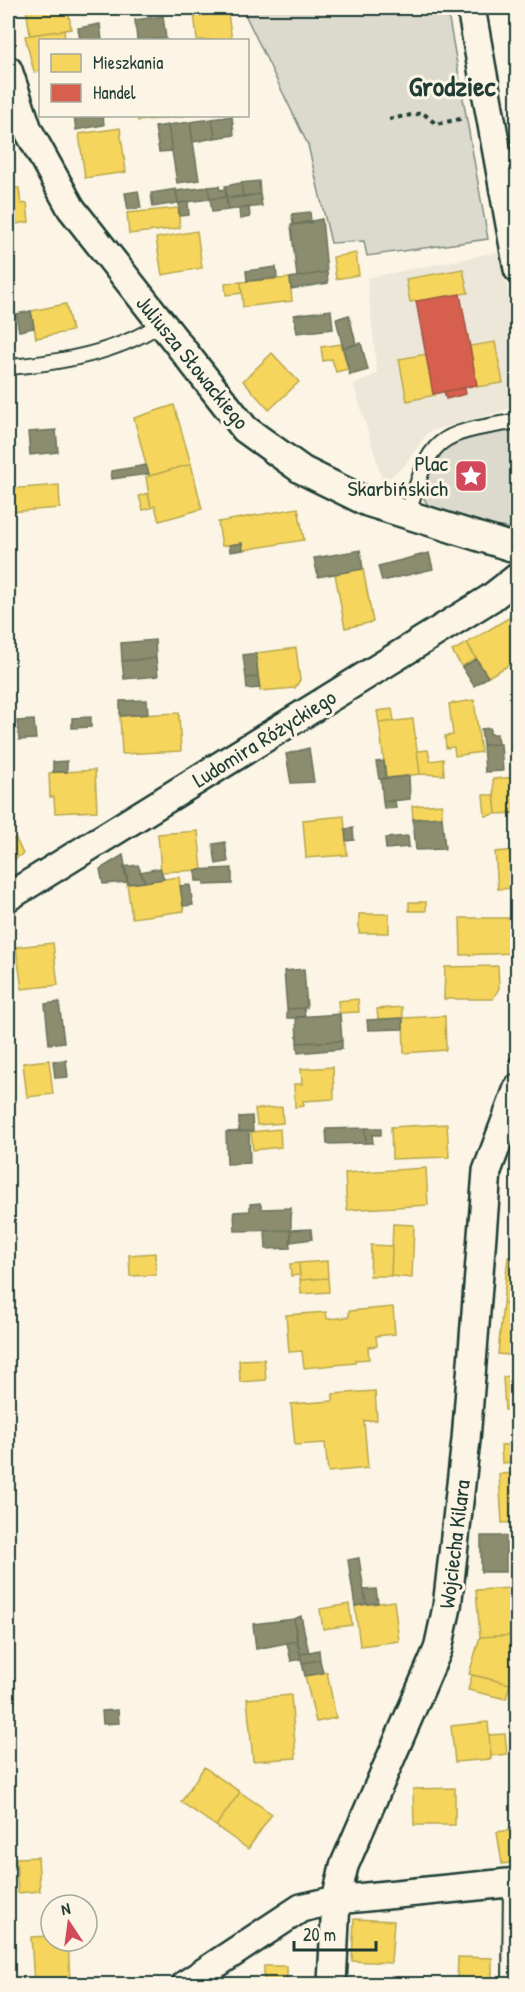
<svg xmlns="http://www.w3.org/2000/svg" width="525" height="1992" font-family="'Patrick Hand',sans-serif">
<rect width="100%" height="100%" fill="#fcf5e5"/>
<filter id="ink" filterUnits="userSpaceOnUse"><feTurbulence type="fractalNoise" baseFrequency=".0167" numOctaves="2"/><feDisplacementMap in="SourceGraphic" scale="12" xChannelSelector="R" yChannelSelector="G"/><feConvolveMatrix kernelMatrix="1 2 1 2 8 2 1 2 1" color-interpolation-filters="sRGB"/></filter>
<g filter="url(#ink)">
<!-- built -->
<path fill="#ece7d8" d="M503,251L517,370V407L428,432L404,466L383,482L354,385L377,374L367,278Z"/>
<!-- green -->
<path fill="#dcdacc" stroke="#7e8c80" stroke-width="1.5" d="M242,8H447L488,239L367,256L364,241L331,243L308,145Z
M517,432V530L485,524L429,507L421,493C423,482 425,466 431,457C447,435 492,428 517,432Z"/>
<!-- homes -->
<path fill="#f6d55c" stroke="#b6a750" stroke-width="1.5" d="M26,8H68L71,29L30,35Z
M227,8L232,40H197L194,12Z
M64,30L65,40H40V71L34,72L25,36Z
M137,116H185L138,121Z
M120,128L126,172L85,178L79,134Z
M8,172H10L13,188H19L21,204L27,203L29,222L8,225Z
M178,208L180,228L129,234L127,213Z
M197,231L202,268L162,275L156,238Z
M356,253L359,275L336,279L333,257Z
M463,269L468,293L410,302L406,279Z
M290,278L292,301L243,307L241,282Z
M241,282L242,293L226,295L225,283Z
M66,304L72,331L36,338L31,311Z
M495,342L503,383L477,387L470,346Z
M341,344L348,369L336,372L332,359L323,361L321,347Z
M272,353L299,382L269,410L243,381Z
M426,354L435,395L407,401L399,359Z
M174,405L191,464L149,476L134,418Z
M191,464L202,509L159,521L155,506L151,508L146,477Z
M59,485L60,508L8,512V489Z
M148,493L151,508L143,510L139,496Z
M298,508L304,540L243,550L242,543L222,546L218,522Z
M363,569L373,622L345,628L335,574Z
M515,614L518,615V660L488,677L467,643Z
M467,643L476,659L462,667L452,651Z
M296,648L300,680L295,688L260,691L256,653Z
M474,700L481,752L455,756L454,747L446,748L445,736L453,735L449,704Z
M392,709L394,721L379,723L377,711Z
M179,713L181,751L122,754L120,716Z
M413,719L420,774L386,778L379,723Z
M428,750L430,761L443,759L444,775L420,774L417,751Z
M95,770L97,811L55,813L54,797H50L49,773Z
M518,777V813L496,814L493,779Z
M483,795H494L496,814L485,816Z
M442,804V817L413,819L412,806Z
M344,816L347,855L306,858L303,820Z
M198,831L202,870L161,872L158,834Z
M8,839H16L23,854L8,863Z
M518,850V888L498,889L495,852Z
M179,877L184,911L132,918L127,884Z
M409,902H426V911H409Z
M359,914H389V933H359Z
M460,918H516V953L461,955Z
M53,943L58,985L22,989L16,947Z
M498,966L499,988L493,999H444L445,967Z
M358,999L359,1012L339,1013L338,1001Z
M402,1007L403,1018L378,1019L377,1009Z
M445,1016L446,1050L404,1053L403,1018Z
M49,1060L53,1094L27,1097L23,1063Z
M333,1067L334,1099L303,1101L304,1106L295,1107L294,1084H302L301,1069Z
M282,1107L283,1123L257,1125L255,1109Z
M447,1124L449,1157L392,1159L391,1127Z
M280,1129L281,1147L253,1150L251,1132Z
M426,1168L428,1205L347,1210L345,1173Z
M516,1184L518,1233H513Z
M393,1224L414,1225L412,1278L391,1276Z
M371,1245L392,1246L391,1276H370Z
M155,1253L156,1275L130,1276L129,1255Z
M508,1257L518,1258V1304L503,1303Z
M327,1261L328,1278L300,1280L299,1263Z
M299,1263L300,1275L291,1276L290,1264Z
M328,1278L329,1292L301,1294L300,1280Z
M503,1303L518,1304V1356L498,1354Z
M393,1307L395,1334L376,1336L377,1346L368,1347L369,1359L355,1360V1363L304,1368L302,1351L289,1352L286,1315L326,1312L327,1319L349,1317V1311Z
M264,1359L266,1380L240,1382L239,1360Z
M518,1375V1409L505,1410L503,1377Z
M375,1391L377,1420L364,1421L368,1468L328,1472L325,1443L295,1445L291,1404L333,1401V1394Z
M518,1444V1462L502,1463L501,1445Z
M518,1473V1522L502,1523L499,1474Z
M512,1588L516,1635L480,1637L476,1590Z
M394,1601L399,1641L360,1646L355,1606Z
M349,1604L352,1625L323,1629L320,1609Z
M516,1635L518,1658L510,1684L469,1674L480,1637Z
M327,1672L336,1718L316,1722L305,1676Z
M472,1675L510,1684L506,1699L468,1690Z
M291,1695L296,1758L253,1761L247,1699Z
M488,1722L491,1759L455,1762L451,1726Z
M505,1734L507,1754L491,1756L489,1735Z
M204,1767L240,1792L216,1826L181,1802Z
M455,1788V1825H414L413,1789Z
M240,1792L272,1814L248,1849L216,1826Z
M518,1829V1862L502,1864L497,1832Z
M38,1857L40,1891L18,1893L16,1858Z
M354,1919L394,1921L391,1963L352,1961Z
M51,1936V1941H68L70,1981L34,1983L31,1937Z
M458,1957L492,1958V1984H457Z
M264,1966H287V1984H264Z"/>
<!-- shops -->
<path fill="#d6604d" stroke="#9f5646" stroke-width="1.5" d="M460,294L477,385L433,394L416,301Z
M465,388L466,394L446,399L444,391Z"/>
<!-- industry -->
<path fill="#8c8c6e" stroke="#6b745d" stroke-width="1.5" d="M163,16L166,39L137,40L135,20Z
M100,24L102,40H80L78,28Z
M74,116H103L104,125L76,130Z
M232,116L234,135L215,138L212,119Z
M212,119L215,138L193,142L190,122Z
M190,122L199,180L177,183L168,125Z
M168,125L172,151L159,152L155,127Z
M259,181L260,194L243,197L241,183Z
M241,183L243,197L227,198L225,186Z
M219,186L220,190L225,189L226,197L210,199L208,187Z
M208,187L210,199L178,203L176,191Z
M176,189L178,203L153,207L151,193Z
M138,191L141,208L128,210L125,193Z
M260,194L262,206L228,210L227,198Z
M226,197L228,210L212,212L210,199Z
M188,202L189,215L179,216V203Z
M249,207L250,217L240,219L239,208Z
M310,212L311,223L293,225L292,214Z
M322,219L327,272L297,277L291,225Z
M276,267L277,278L247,281L246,271Z
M327,272L328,283L291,289L290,278Z
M331,310L333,329L297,333L294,315Z
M31,311L34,328L19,331L16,314Z
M349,315L356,344L343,348L336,319Z
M361,343L368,370L350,375L343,348Z
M56,430L58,452L30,455L28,432Z
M146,465L149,474L112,479L111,471Z
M242,543L243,550L230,552L229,545Z
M360,550L363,569L318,577L314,558Z
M429,553L433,569L382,581L378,566Z
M155,640L156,658L122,661L121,643Z
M256,653L258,677L246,678L243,655Z
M156,658L158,676L124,679L122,661Z
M476,659L488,677L474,686L462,667Z
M258,677L260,688L247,689L246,678Z
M147,700L148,714L120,716V701Z
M91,717V727L72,728V718Z
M34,720L36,739L19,740L17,721Z
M490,728V734H497L498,744L483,745L481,729Z
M498,744H501L503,771L485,772L483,745Z
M309,748L314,782L291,783L286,754Z
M67,761V772H53V762Z
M384,761L386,778L379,779L376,762Z
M409,776L410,799L383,802L381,779Z
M395,800L396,808L384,809L383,802Z
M442,817L445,849L416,850L413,819Z
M353,828L354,840L346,841L345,829Z
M408,836L409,847L386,849L385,838Z
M225,842L228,862L216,864L213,844Z
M123,855L128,882L103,884L100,869Z
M138,865L145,882L128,884L123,867Z
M160,868L164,879L145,882L140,872Z
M232,868V884L204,885V881H196L195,870Z
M190,885L193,905L183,906L180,886Z
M304,969L307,1008L287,1009L284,971Z
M59,1002L64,1042L49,1044L45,1004Z
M304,1008L305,1017L287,1018V1009Z
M340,1014L342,1041L297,1043L296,1017Z
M403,1018V1029L368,1030L367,1020Z
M342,1041V1049L298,1053L297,1043Z
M66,1060L68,1077L55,1078L53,1061Z
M252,1116L253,1131L239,1132V1117Z
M365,1128L366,1143L327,1144L326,1129Z
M365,1128H381V1135H372L373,1143H366Z
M249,1131L250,1163L227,1164L226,1132Z
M260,1203L262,1209L291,1208V1230L235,1231L234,1212L250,1211V1204Z
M311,1229L312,1239L291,1242V1230Z
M291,1230L290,1248L266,1249L265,1231Z
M481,1536H506V1572H481Z
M359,1558L366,1604L355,1606L348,1560Z
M376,1589L378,1603L366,1604L364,1590Z
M301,1616L309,1653L300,1654L294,1619Z
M294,1619L297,1641L256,1649L253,1624Z
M297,1641L301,1659L291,1661L287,1643Z
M319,1650L320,1660L302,1663L300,1654Z
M320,1660L323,1673L305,1676L302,1663Z
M118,1710L119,1723L103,1724L102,1711Z"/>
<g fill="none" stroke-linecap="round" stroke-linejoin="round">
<defs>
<path id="lane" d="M8,367C59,363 119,353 161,323
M408,514C431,434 436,435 518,421
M510,1984L511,1883"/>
<path id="street" d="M471,8L518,269
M8,70L28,130L71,208L245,429L302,470L367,502L518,549
M8,897L491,598L518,577
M186,1984L301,1908L336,1900L518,1882
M332,1984L336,1900L344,1866L438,1649L447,1607L466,1440L487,1171L518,1088"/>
</defs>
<!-- lane casing -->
<use href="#lane" stroke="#1f3d34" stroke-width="18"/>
<!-- street casing -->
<use href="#street" stroke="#1f3d34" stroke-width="32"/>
<!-- path -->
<path stroke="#1f3d34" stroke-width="4" stroke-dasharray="4.5 4.5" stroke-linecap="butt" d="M8,17L15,45
M389,119L423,113L436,124L465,118
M510,1062L518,1040"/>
<!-- lane -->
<use href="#lane" stroke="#fcf5e5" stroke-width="14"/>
<!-- street -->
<use href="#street" stroke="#fcf5e5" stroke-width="27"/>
</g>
</g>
<!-- icons -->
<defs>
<symbol id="sight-square" viewBox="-11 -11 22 22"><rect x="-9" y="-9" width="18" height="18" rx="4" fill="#d1495b" stroke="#fcf5e5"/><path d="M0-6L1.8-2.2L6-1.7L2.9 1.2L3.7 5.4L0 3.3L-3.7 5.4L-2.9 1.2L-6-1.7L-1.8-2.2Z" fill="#fff"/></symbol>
</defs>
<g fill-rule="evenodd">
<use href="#sight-square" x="452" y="457" width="38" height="38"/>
</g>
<g text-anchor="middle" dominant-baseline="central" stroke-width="6" stroke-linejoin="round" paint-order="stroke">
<!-- street labels -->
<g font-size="22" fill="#1f3d34" stroke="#fcf5e5">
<text transform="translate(193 362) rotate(51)">Juliusza Słowackiego</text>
<text transform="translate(264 738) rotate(-32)">Ludomira Różyckiego</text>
<text transform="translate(454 1544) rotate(-83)">Wojciecha Kilara</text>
</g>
<!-- poi labels -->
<g font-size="22" fill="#1f3d34" stroke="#fcf5e5" text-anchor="end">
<text x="448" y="463">Plac<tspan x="448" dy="25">Skarbińskich</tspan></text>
</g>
<!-- district labels -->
<g font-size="28" font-weight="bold" fill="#1f3d34" stroke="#fcf5e5">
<text x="452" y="86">Grodziec</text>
</g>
</g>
<!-- margin -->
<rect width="525" height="1992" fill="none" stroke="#fcf5e5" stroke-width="30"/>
<rect x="15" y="15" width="495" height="1962" fill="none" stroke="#1f3d34" stroke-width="2" filter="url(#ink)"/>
<!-- legend -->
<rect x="39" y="39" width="210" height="78" fill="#fcf5e5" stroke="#a4ab9e" stroke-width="1.5"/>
<rect x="51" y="54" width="30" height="18" fill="#f6d55c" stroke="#a4ab9e" stroke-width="1.5"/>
<text x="93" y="69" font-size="18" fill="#1f3d34">Mieszkania</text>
<rect x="51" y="84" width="30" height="18" fill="#d6604d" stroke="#a4ab9e" stroke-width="1.5"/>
<text x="93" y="99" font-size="18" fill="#1f3d34">Handel</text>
<!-- north arrow -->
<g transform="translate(69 1923) rotate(347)"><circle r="28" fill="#fcf5e5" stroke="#a4ab9e" stroke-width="1.5"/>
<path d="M0-4.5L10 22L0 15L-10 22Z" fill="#d1495b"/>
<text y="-9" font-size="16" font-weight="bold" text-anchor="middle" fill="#1f3d34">N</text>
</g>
<!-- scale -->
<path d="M294 1941v9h82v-9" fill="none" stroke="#1f3d34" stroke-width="3"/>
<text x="303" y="1941" font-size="18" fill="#1f3d34" stroke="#fcf5e5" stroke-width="4.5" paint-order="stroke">20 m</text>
</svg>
